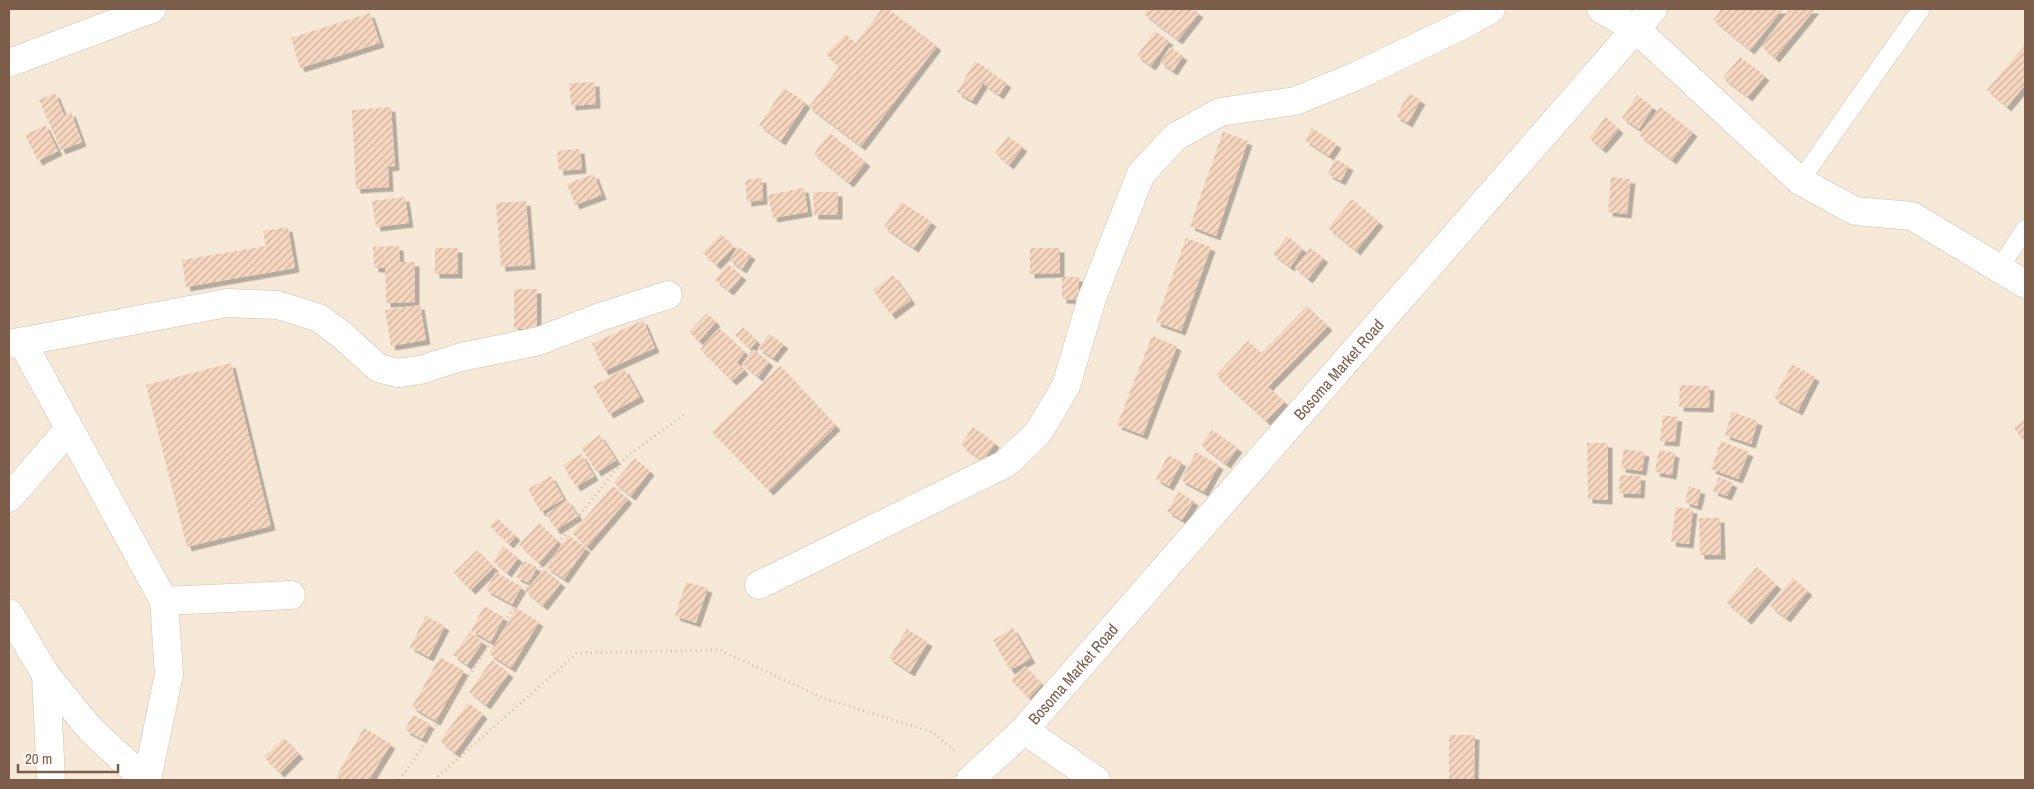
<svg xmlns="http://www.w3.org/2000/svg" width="2034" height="789" font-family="'Archivo Narrow',sans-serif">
<defs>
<pattern id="building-hatch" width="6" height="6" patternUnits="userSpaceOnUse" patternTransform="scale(1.25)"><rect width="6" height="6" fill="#f6d6bf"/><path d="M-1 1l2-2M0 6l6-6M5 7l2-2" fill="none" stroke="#ccb19d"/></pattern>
<filter id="shadow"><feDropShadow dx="4.5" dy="4.5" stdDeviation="0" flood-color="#0004"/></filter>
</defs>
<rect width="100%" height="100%" fill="#fef7ea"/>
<!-- residential -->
<path fill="#f6e9d7" d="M9,9H2025V780H9Z"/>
<!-- building -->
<path fill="url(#building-hatch)" filter="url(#shadow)" d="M882,9H888L937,46L861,146L809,107L839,67L826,54L846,34L855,44Z
M1148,9H1193L1199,13L1178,40L1144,14Z
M1722,9H1783L1750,50L1713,20Z
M1790,9H1815L1775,58L1761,46Z
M370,13L380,43L300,68L291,38Z
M1155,31L1169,41L1151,66L1137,56Z
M2025,45V85L2007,107L1987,90Z
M1170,47L1183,56L1173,71L1160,62Z
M1740,57L1765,76L1748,97L1723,78Z
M975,61L991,71L972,101L957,92Z
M991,73L1007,83L999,95L984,84Z
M595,82L596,104L571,106L569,83Z
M784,88L806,103L781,141L759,125Z
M55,93L64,115L71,112L82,142L61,150L39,100Z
M1409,93L1421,100L1408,123L1396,116Z
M1637,95L1653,107L1639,129L1622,118Z
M391,107L395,166L388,167L389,187L356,189L352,110Z
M1660,107L1693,132L1672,160L1639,135Z
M1606,117L1619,129L1602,149L1589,138Z
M45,125L58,151L38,161L25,135Z
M1312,128L1337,144L1329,156L1305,140Z
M1223,132L1248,141L1216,236L1190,226Z
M830,133L866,162L849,183L814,154Z
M1008,136L1023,147L1009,165L995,153Z
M580,149L582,169L559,171L557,151Z
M1335,159L1349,166L1341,181L1328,174Z
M594,174L602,195L575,205L567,184Z
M1611,177L1631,179L1627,214L1608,212Z
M762,178L763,200L747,202L745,180Z
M804,188L808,212L773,218L768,195Z
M813,192H838V215H814Z
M405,197L409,223L376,227L372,201Z
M1352,199L1379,222L1356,251L1328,228Z
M526,201L531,265L501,267L496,203Z
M901,202L932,222L914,248L884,227Z
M288,227L295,268L186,287L182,260L266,246L263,231Z
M721,234L734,247L716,265L703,253Z
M1287,236L1303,249L1290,267L1273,254Z
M1186,238L1211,247L1181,331L1156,322Z
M399,246L400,262H415V302L386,303L385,268H374L373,247Z
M738,247L751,255L742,269L729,260Z
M435,248H458V274H435Z
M1030,248H1060V273L1030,274Z
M1310,248L1324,258L1308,279L1295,268Z
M728,264L742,276L729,291L715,280Z
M893,275L911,300L891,315L873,290Z
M1062,277H1079V300L1062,299Z
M514,289H537V329H514Z
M420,305L426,340L391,346L385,310Z
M1307,306L1328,326L1268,387L1285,402L1266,421L1216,375L1248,341L1261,353Z
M707,313L716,322L699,341L689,332Z
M643,320L655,348L604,371L592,344Z
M743,327L757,341L750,349L735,335Z
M719,328L745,352L737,362L744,370L732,381L700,349Z
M769,334L784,344L773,358L758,348Z
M1152,336L1177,346L1143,435L1117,425Z
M753,349L769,362L758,377L742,364Z
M231,363L271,526L187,547L146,385Z
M1792,364L1815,377L1798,411L1774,398Z
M780,366L836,426L769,491L712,432Z
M624,369L640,397L609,414L593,386Z
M1680,385L1710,386L1709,408L1679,407Z
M1732,412L1758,421L1751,444L1725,435Z
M1663,415L1678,417L1675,442L1660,441Z
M2025,420V443L2014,428Z
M973,427L995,443L983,461L961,445Z
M1212,430L1238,448L1226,464L1201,445Z
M600,435L616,460L597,472L581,448Z
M1721,441L1749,452L1738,479L1711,469Z
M1587,443H1608V500L1588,499Z
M1624,449L1645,452L1642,471L1621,468Z
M1659,450L1675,453L1672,475L1655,472Z
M1196,452L1219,465L1204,492L1181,480Z
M581,454L594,476L576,487L563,465Z
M1168,455L1182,462L1169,486L1156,479Z
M635,458L650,471L631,496L614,483Z
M1620,475L1641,476L1640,494L1619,493Z
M551,476L564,499L541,512L528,489Z
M1719,477L1733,483L1727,496L1713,491Z
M613,486L628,499L587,547L572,533Z
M1689,486L1701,490L1697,506L1685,502Z
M1179,492L1194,501L1182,520L1167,511Z
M567,500L578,516L556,530L546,514Z
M1676,507L1693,509L1689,544L1671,542Z
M497,518L516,536L509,544L490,526Z
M1699,518H1720L1721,555H1700Z
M539,523L558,541L539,563L519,545Z
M568,535L586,548L564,579L546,567Z
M504,546L518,558L507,573L493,561Z
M477,550L494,567L471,590L454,573Z
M524,561L537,567L529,583L516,577Z
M1757,567L1777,585L1747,620L1726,602Z
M544,569L561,583L543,606L525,591Z
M496,572L522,587L512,604L486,590Z
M1793,578L1808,591L1786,618L1770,606Z
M686,582L708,588L696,623L675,616Z
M484,606L504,617L491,642L471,631Z
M516,608L539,622L511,668L489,654Z
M426,616L445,626L429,657L410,647Z
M1013,628L1031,659L1010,670L993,640Z
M907,629L928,642L910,672L889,658Z
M470,632L483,642L467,665L453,655Z
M440,657L464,671L436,721L412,707Z
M492,660L509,673L486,705L469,692Z
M1025,666L1042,684L1029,698L1011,680Z
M468,703L483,714L455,753L440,741Z
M413,715L430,724L422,739L405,730Z
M364,728L391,744L369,780H341L336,777Z
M1449,735H1475L1474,780H1449Z
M284,738L299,754L280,773L264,757Z"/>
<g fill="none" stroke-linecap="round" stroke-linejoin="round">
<defs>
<path id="service" d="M1800,181L1921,9
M1999,269L2025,229"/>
<g id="minor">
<path d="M1601,9L1637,30L1800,181L1855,211L1912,216L2025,284"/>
<path d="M9,63L152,9"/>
<path d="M22,342L164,601L169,674L147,780"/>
<path d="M9,344L227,303L278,305L319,318L342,335L378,368L397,373L420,370L461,357L539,341L600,317L668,295"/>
<path d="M9,498L69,429"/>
<path d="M759,585L1005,464L1038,433L1066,386L1092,298L1141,174L1175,137L1220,112L1295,101L1354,77L1461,26L1491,9"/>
<path d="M164,601L291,595"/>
<path d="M9,613L46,675L91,730L145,780"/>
<path d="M46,675L51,780"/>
<path d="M1024,730L1096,780"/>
<path id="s1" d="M970,780L1024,730L1653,9"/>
</g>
</defs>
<!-- service casing -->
<use href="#service" stroke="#d2bfad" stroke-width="19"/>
<!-- minor casing -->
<use href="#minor" stroke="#d2bfad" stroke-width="29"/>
<!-- path -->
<path stroke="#dcb9a1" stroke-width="3" stroke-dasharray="1 4" stroke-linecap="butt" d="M400,780L542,565L568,530L626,457L684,415
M434,780L577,653L720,650L823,698L932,732L956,752"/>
<!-- service -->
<use href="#service" stroke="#fff" stroke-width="18"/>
<!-- minor -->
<use href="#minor" stroke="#fff" stroke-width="28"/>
</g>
<g text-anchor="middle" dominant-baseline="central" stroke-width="4" stroke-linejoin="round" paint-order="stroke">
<!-- street labels -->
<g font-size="16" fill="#7c5d4a" stroke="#fffaf2">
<text stroke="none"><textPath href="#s1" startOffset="552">Bosoma Market Road</textPath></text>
<text stroke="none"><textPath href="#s1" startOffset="148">Bosoma Market Road</textPath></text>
</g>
</g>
<!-- border -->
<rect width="2034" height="789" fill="none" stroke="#7c5d4a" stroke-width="20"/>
<!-- scale -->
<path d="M18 764v8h100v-8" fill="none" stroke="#7c5d4a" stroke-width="2.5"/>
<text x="25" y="764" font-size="15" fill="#7c5d4a" stroke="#fffaf2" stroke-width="4" paint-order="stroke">20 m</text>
</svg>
